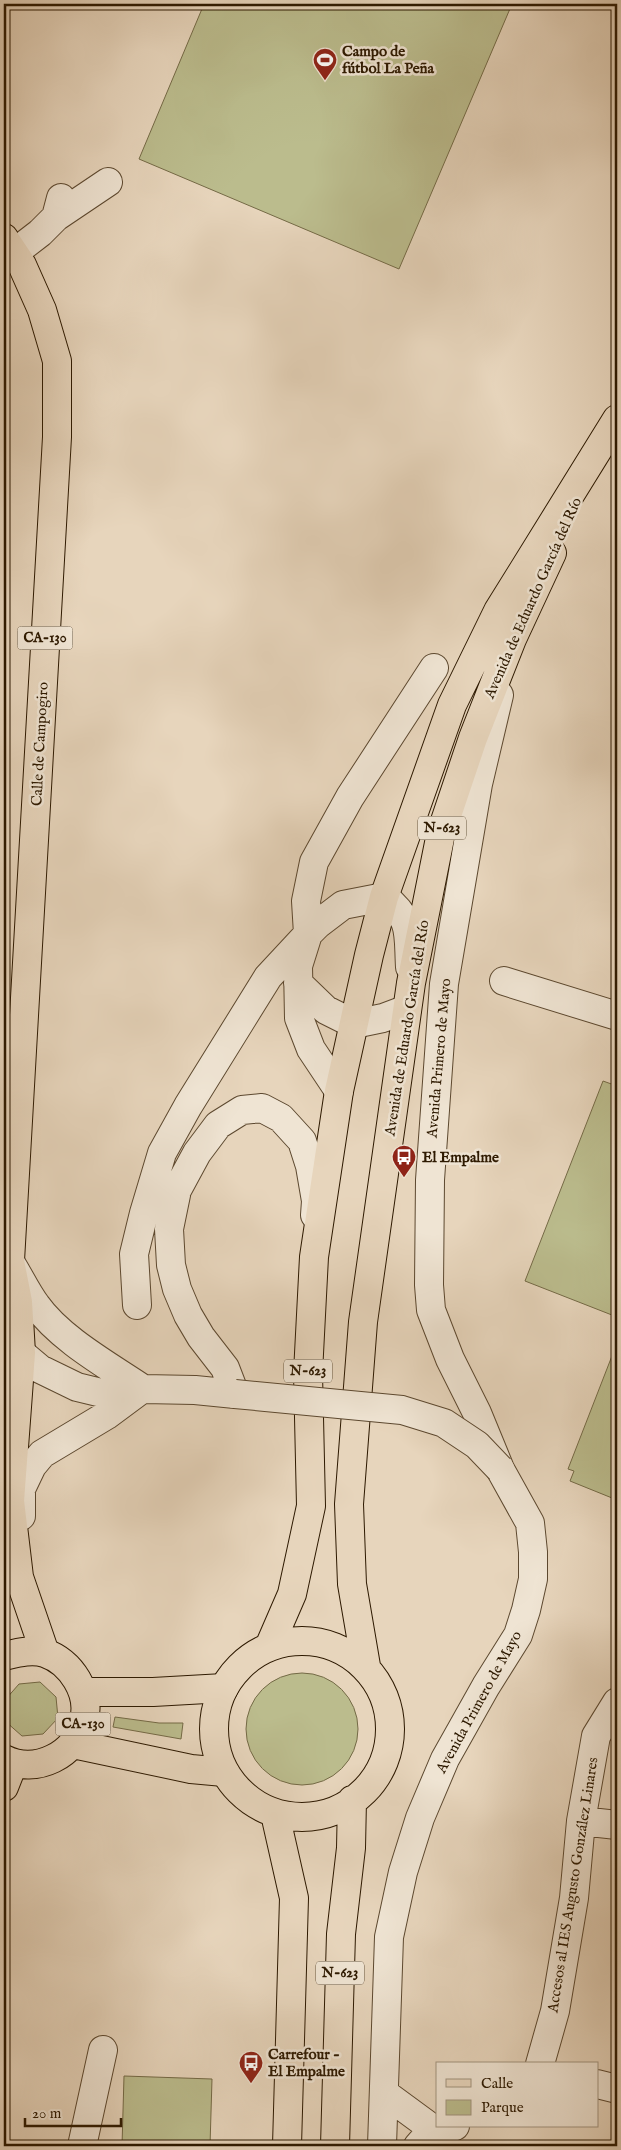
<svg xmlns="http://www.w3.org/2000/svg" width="621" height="2150" font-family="'IM FELL English',serif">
<rect width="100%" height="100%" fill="#e7d5bc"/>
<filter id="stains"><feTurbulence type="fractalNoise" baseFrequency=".004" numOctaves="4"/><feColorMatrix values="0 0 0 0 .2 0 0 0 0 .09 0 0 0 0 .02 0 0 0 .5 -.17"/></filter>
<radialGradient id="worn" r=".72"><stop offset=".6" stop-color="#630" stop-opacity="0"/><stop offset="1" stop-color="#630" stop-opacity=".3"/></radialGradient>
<!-- green -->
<path fill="#bbbc8d" stroke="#746a46" d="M204,4H512L399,269L139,159Z
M603,1081L617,1086V1317L525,1281Z
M617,1343V1500L570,1481L574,1471L568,1469Z
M246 1729a56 56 0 1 1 112 0a56 56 0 1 1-112 0Z
M40,1682L56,1697L58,1718L43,1734L22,1736L5,1721V1700L19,1684Z
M115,1717L159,1723H183L181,1739L113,1727Z
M124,2076L212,2079L210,2146H122Z"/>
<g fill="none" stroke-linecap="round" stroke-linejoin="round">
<defs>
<path id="minor" d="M56,217L108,182
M14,253L40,233L56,217L61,198
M504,981L617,1016
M298,983L326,1010L354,1024L383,1018L407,1009
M339,1091L311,1049L299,1018L298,966L308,934L318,924L343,905L384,897C413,919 408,934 410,967
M12,1265C20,1278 27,1293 36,1305C60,1339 109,1366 143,1389
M137,1305L134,1254L144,1213L162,1153L188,1106L268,977L308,934L306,901L314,862L350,797L434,668
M4,1311L21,1353L40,1369L77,1387L110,1395L143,1389L195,1390L235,1394L225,1368L201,1337L188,1315L177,1289L171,1265L169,1229L177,1190L197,1153L218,1125L242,1110L262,1108L281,1118L302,1141L310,1166L316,1201L315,1215
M21,1516V1489L32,1466L42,1454L107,1415L138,1392
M581,1821L617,1825
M540,2064L555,2011L574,1898L581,1821L596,1736L617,1702
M597,2084L617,2089
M384,2093L433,2129L443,2131L455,2126
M82,2146L103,2050
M382,2146L389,1937L403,1872L420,1818L445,1759L486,1686L518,1635L526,1610L533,1579V1552L530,1523L500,1469L477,1413L450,1359L431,1310L429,1285L430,1180L444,984L478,784L499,695
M418,2146L433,2129"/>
<path id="major" d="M4,238L22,265L42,310L57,361V437L10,1261L18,1302L21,1353L10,1501L19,1577L45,1653
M4,1656C17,1653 31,1649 45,1653C71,1662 91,1693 84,1720C76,1755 36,1775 4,1759
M83,1692H153L224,1688
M73,1744L191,1769L224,1772
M4,1787L13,1764"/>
<path id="highway" d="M214 1729a88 88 0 1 1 176 0a88 88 0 1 1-176 0Z
M269,1647L292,1594L311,1506L308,1373L314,1257L339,1091L369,955L384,897L452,705L498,611L617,419
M366,1666L352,1584L349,1504L363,1322L411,983L441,833L473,738L512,639L552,553
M275,1814L294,1898L287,2146
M335,2146L341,1934L351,1848L352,1800"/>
</defs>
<!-- minor casing -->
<use href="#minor" stroke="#5c482f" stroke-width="30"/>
<!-- major casing -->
<use href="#major" stroke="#2d1900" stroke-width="30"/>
<!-- highway casing -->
<use href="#highway" stroke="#2d1900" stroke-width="30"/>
<!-- minor -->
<use href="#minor" stroke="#efe4d3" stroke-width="28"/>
<!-- major -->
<use href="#major" stroke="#e7d5bc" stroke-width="28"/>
<!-- highway -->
<use href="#highway" stroke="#e7d5bc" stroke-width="28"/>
<defs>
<path id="minor-bridge" d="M235,1394L402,1410L444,1423L477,1445L500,1469"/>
</defs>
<!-- minor-bridge casing -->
<use href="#minor-bridge" stroke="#5c482f" stroke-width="30" stroke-linecap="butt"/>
<!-- minor-bridge -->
<use href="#minor-bridge" stroke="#efe4d3" stroke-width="28"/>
</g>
<!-- icons -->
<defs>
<symbol id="stadium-pin" viewBox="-11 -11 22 30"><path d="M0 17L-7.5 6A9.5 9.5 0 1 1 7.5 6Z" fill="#8f2418" stroke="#efe4d3"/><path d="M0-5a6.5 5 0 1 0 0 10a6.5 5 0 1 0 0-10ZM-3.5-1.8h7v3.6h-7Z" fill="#fff"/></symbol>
<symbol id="bus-pin" viewBox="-11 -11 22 30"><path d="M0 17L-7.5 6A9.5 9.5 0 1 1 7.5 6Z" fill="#8f2418" stroke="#efe4d3"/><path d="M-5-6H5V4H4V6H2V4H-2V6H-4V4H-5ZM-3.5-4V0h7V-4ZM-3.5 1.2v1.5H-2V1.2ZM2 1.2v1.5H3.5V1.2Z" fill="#fff"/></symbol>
</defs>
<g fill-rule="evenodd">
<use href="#stadium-pin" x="311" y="46" width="28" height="38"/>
<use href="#bus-pin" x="390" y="1143" width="28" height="38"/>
<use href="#bus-pin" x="237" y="2049" width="28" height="38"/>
</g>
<g text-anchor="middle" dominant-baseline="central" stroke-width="5" stroke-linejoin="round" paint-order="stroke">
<!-- shield labels -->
<g fill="#efe4d3" stroke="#67563f" stroke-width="1">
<rect x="17.5" y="626.5" width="55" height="23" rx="4"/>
<rect x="418" y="816.5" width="48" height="23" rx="4"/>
<rect x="284" y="1359.5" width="48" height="23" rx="4"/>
<rect x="55.5" y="1712.5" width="55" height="23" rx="4"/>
<rect x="316" y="1961.5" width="48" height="23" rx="4"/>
</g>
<g font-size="14" font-weight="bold" fill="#2d1900">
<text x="45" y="638">CA-130</text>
<text x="442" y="828">N-623</text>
<text x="308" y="1371">N-623</text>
<text x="83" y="1724">CA-130</text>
<text x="340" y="1973">N-623</text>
</g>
<!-- poi labels -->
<g font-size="15" font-weight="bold" fill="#2d1900" stroke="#efe4d3" text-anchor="start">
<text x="342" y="51">Campo de<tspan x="342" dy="17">fútbol La Peña</tspan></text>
<text x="422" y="1157">El Empalme</text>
<text x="268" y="2054">Carrefour -<tspan x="268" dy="17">El Empalme</tspan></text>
</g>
<!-- street labels -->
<g font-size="15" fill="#2d1900" stroke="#efe4d3">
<text transform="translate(533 598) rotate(-66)">Avenida de Eduardo García del Río</text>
<text transform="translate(40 744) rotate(-87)">Calle de Campogiro</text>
<text transform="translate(407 1028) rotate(-81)">Avenida de Eduardo García del Río</text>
<text transform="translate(439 1058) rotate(-85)">Avenida Primero de Mayo</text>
<text transform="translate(479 1702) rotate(-61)">Avenida Primero de Mayo</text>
<text transform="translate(573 1885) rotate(-81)">Accesos al IES Augusto González Linares</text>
</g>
</g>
<!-- margin -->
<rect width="621" height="2150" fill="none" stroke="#e7d5bc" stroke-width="20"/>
<rect x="5" y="5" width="611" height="2140" fill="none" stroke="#2d1900" stroke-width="2.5"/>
<rect x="10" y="10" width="601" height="2130" fill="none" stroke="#2d1900"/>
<!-- legend -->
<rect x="436" y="2062" width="162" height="65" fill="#efe4d3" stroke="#a1937f"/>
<rect x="446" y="2079" width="25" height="8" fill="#e7d5bc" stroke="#a1937f"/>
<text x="481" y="2088" font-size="15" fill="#2d1900">Calle</text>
<rect x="446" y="2100" width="25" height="15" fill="#bbbc8d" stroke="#a1937f"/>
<text x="481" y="2112" font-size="15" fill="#2d1900">Parque</text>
<!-- scale -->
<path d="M25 2118v8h96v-8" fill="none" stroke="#2d1900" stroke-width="2.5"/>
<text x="32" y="2118" font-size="15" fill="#2d1900" stroke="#efe4d3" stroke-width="4" paint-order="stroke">20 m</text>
<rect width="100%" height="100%" filter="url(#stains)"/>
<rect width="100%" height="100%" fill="url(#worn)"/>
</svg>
